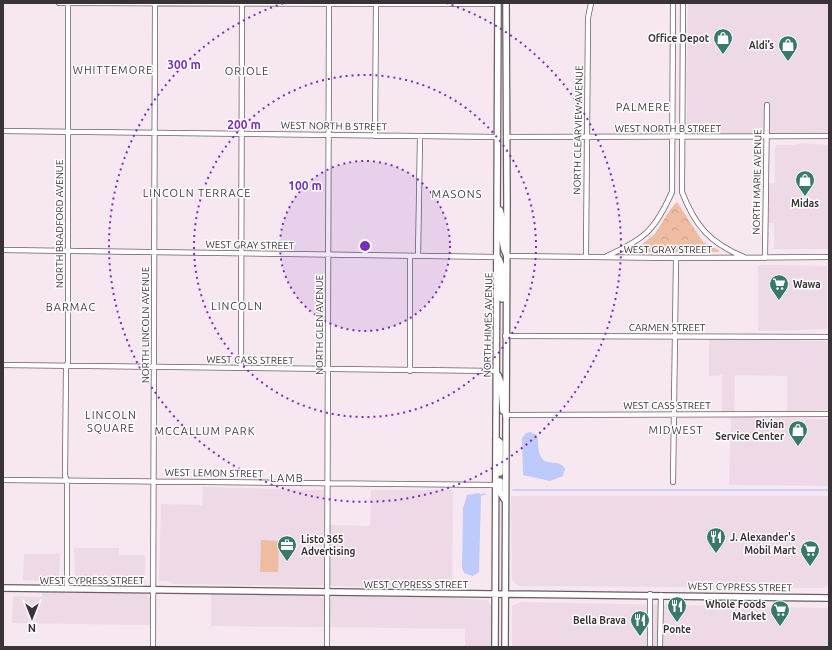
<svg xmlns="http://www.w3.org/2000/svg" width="832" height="650" font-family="Ubuntu,sans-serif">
<defs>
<pattern id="park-crowns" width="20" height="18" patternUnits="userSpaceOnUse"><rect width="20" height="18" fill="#eebba3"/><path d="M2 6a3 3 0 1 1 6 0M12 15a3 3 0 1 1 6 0" fill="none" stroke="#cda18d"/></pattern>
</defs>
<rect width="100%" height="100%" fill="#f6e7f0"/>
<!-- built -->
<path fill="#eed9e6" d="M688,3H829V134H688L687,132V83Z
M802,143L829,145V249H774V223H768L769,184L775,183V148L777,145H794Z
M758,265L827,266V329L758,331Z
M709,339L829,341V410L787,412V376L735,375L734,412H722V375L709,376Z
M731,417L829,419V486L729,485Z
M203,487L324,490V586L174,584L168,581H159L161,504L202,505Z
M371,490H453L452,585L434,587L330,586V525L370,526Z
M511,496H829V585L822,588L519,586L512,580Z
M74,548H119V555H145V581H75Z
M24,554H60L59,581L23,580Z
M42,592L146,594L151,598V625L12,623L13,596L42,597Z
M211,594L319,596L324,599V627L211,626Z
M332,596L433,597L487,600L491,606L492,647H465V629L329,627L330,602Z
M522,602L829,608V647H512V606Z"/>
<!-- green -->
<path fill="#eebba3" d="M261,540L279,541L278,572H260Z"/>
<!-- park -->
<path fill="url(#park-crowns)" d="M677,202L703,242L719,250V252H632L655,234L670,210Z"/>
<!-- water -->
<path fill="#becaf9" d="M530,432L537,435C539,442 537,450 541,457C546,467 560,458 565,469L563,476L550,481L523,475L522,438L526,433Z
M479,493L481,495L479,572L473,576L464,573L462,568L463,508L467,495Z"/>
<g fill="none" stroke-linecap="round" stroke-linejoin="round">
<!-- stream -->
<path stroke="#becaf9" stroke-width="1.5" d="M513,490H829
M481,495L485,494"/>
<defs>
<path id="minor" d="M59,3L498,4
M683,3L682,192C695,226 710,243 744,257
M3,131L498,137
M375,136L376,4
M506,137L829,136
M3,250L498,257
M418,256L420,137
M507,256L676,258L829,257
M607,256C645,239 655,230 672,192L673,3
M586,257L588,18L591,3
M765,258L767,105
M505,336L829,337
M3,365L496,371
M241,368L242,3
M410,371V256
M505,415L829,414
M3,480L496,485
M673,482L676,258
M67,589V483L65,475L66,368L68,362V3
M153,647L155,3
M327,647L329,3
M650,647V594
M660,647L661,595"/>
<path id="tertiary" d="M500,210C505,224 499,241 506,254
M499,259L502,267V299
M498,375L501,383L503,411
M496,439L500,442V473
M500,481V492L504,499
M3,588L829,598
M495,647L498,3
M505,647L507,203L506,3"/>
</defs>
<!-- minor casing -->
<use href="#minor" stroke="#6a5d65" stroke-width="6"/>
<!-- tertiary casing -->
<use href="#tertiary" stroke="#6a5d65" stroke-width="8"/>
<!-- minor -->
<use href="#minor" stroke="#fff" stroke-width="4.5"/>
<!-- tertiary -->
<use href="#tertiary" stroke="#fff" stroke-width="5.5"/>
</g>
<!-- distance rings -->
<circle cx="365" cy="246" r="85" fill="#7b2cbf" fill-opacity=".12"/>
<g fill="none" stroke="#7b2cbf" stroke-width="2" stroke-dasharray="2 4">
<circle cx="365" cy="246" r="85"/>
<circle cx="365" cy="246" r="171"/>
<path d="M446 3A256 256 0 1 1 284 3"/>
</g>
<!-- icons -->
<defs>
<symbol id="shop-pin" viewBox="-11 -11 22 30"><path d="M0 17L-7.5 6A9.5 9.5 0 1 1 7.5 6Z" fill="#397969" stroke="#fff"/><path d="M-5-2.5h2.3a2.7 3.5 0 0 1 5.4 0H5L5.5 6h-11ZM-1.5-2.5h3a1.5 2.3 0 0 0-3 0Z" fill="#fff"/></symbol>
<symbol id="supermarket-pin" viewBox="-11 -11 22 30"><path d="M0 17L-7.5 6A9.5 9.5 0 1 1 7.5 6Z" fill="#397969" stroke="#fff"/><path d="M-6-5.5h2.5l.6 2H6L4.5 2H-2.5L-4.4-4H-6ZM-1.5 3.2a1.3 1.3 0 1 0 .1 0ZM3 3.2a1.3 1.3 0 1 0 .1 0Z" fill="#fff"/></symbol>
<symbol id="restaurant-pin" viewBox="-11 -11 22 30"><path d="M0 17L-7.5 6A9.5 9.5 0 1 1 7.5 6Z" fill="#397969" stroke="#fff"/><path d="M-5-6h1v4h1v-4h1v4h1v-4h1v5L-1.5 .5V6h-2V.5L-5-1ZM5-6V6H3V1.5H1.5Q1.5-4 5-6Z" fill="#fff"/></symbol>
<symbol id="office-pin" viewBox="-11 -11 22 30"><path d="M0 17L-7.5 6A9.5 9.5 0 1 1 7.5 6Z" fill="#397969" stroke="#fff"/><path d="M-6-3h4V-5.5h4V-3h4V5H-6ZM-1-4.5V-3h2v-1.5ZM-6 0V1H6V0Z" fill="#fff"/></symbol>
</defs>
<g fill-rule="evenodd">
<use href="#shop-pin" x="712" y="27" width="22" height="30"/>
<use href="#shop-pin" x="777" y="34" width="22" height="30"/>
<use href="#shop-pin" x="794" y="169" width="22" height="30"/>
<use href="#supermarket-pin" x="768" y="273" width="22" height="30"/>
<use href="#shop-pin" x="787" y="419" width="22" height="30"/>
<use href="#restaurant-pin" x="705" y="526" width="22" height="30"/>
<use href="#office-pin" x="276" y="534" width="22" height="30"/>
<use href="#supermarket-pin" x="799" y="539" width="22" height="30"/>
<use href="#restaurant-pin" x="666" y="595" width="22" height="30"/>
<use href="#supermarket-pin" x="769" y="599" width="22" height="30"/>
<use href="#restaurant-pin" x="629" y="609" width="22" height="30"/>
</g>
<g text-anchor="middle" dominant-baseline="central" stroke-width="3" stroke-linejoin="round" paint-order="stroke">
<!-- poi labels -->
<g font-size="10" font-weight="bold" fill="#393337" stroke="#fff" text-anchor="end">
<text x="709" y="38">Office Depot</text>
<text x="774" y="45">Aldi’s</text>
<text x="805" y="203" text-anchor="middle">Midas</text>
<text x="793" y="284" text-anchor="start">Wawa</text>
<text x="784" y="424">Rivian<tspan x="784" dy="12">Service Center</tspan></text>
<text x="730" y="537" text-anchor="start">J. Alexander's</text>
<text x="301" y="539" text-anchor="start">Listo 365<tspan x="301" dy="12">Advertising</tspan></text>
<text x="796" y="550">Mobil Mart</text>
<text x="766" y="604">Whole Foods<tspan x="766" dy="12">Market</tspan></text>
<text x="626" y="620">Bella Brava</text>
<text x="677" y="629" text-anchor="middle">Ponte</text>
</g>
<!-- street labels -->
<g font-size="10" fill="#393337" stroke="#fff">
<text transform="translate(334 126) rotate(1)">WEST NORTH B STREET</text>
<text x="668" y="128">WEST NORTH B STREET</text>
<text transform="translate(578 130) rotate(-89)">NORTH CLEARVIEW AVENUE</text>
<text transform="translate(757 182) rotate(-89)">NORTH MARIE AVENUE</text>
<text transform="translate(59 224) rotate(-90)">NORTH BRADFORD AVENUE</text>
<text transform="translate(250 245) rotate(1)">WEST GRAY STREET</text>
<text x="668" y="249">WEST GRAY STREET</text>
<text transform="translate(145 325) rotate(-90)">NORTH LINCOLN AVENUE</text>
<text transform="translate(319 325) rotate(-90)">NORTH GLEN AVENUE</text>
<text transform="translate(488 325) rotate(-89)">NORTH HIMES AVENUE</text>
<text x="667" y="327">CARMEN STREET</text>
<text transform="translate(250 360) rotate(1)">WEST CASS STREET</text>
<text x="667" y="405">WEST CASS STREET</text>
<text transform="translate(214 473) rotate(1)">WEST LEMON STREET</text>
<text x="92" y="580">WEST CYPRESS STREET</text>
<text x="416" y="584">WEST CYPRESS STREET</text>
<text transform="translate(740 587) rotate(1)">WEST CYPRESS STREET</text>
</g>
<!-- neighbourhood labels -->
<g font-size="11" letter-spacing="1" fill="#453a41" stroke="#fff">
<text x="113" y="70">WHITTEMORE</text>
<text x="247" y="71">ORIOLE</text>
<text x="643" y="107">PALMERE</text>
<text x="197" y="193">LINCOLN TERRACE</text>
<text x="457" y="194">MASONS</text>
<text x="237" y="306">LINCOLN</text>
<text x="71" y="307">BARMAC</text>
<text x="111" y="415">LINCOLN<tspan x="111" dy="13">SQUARE</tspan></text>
<text x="676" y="430">MIDWEST</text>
<text x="205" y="431">MCCALLUM PARK</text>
<text x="287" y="478">LAMB</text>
</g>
</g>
<circle cx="365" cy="246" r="6" fill="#7b2cbf" stroke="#fff" stroke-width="2"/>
<g font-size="12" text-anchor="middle" font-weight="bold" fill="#7b2cbf" stroke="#fff" stroke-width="3" stroke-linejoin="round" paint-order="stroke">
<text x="184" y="69">300 m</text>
<text x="244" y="129">200 m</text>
<text x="305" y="190">100 m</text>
</g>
<!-- border -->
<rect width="832" height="650" fill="none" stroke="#393337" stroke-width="8"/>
<!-- north arrow -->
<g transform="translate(32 618) rotate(180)" stroke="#ffffff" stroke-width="3" paint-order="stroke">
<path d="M0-3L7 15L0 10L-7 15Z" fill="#393337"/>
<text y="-6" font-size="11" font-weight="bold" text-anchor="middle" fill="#393337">N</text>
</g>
</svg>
